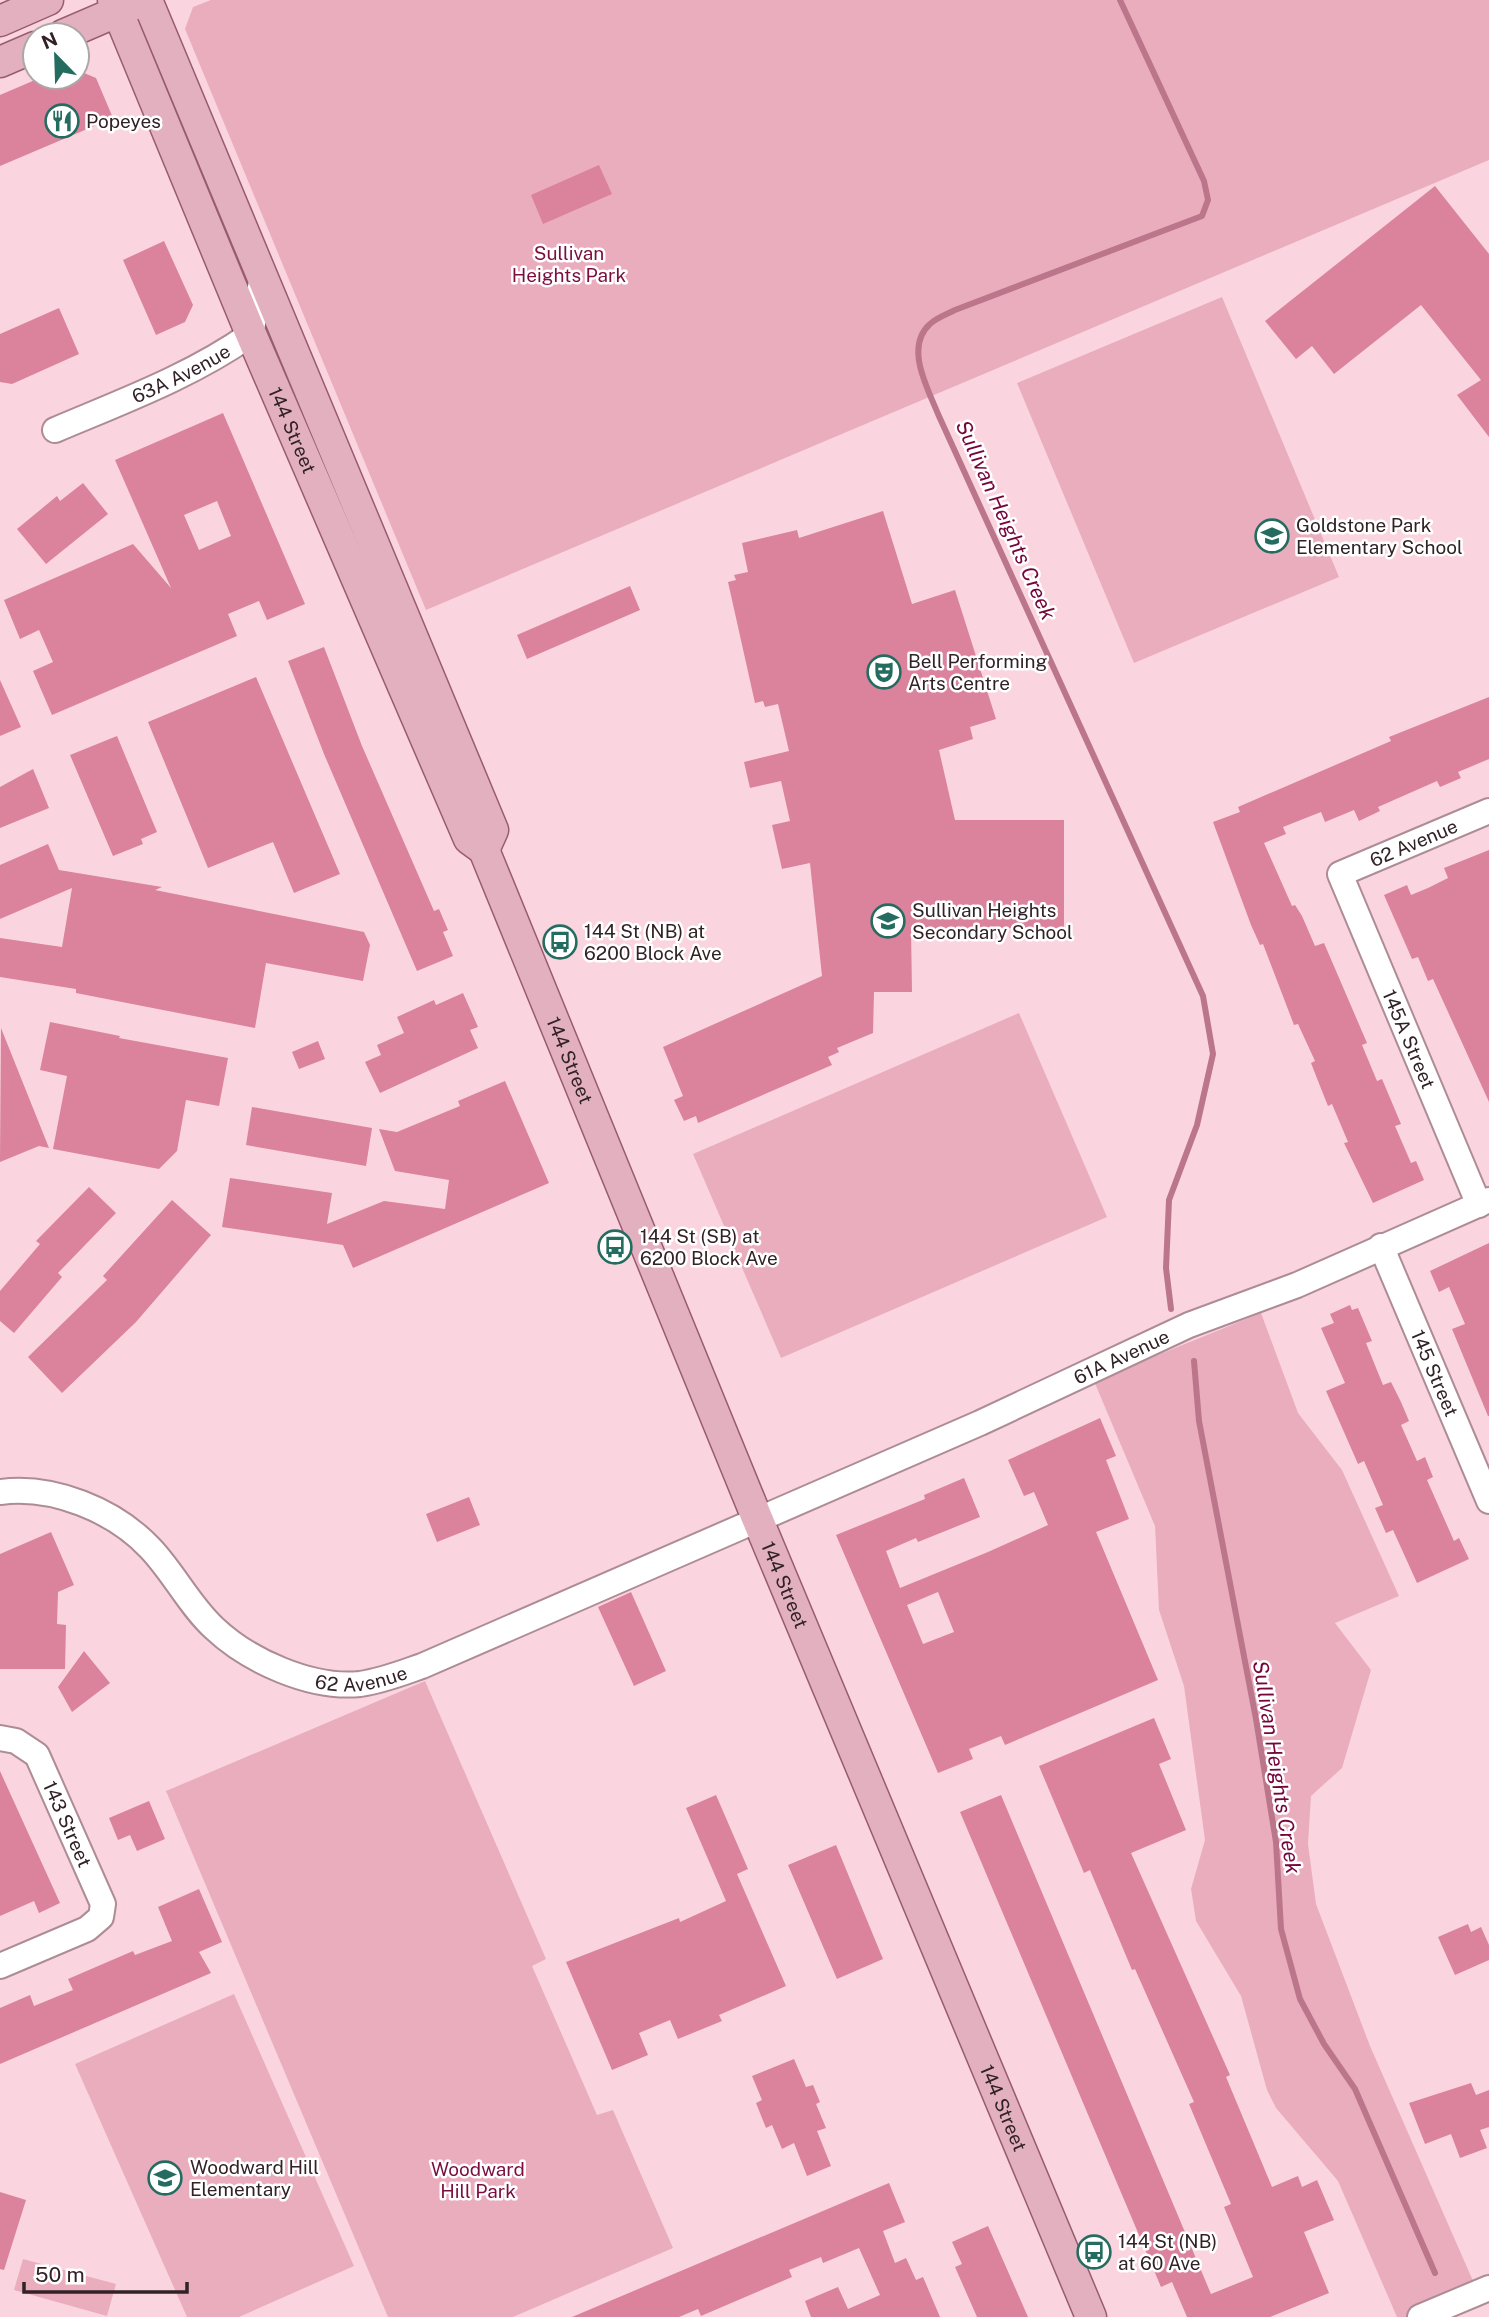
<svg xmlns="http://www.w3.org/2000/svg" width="1489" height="2317" font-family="'Public Sans',sans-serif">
<rect width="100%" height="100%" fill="#fad5df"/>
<!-- green -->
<path fill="#eaadbe" d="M211,0H1489V160L426,610L185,29L193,7Z
M1222,297L1339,577L1134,663L1017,383Z
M1019,1013L1107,1217L781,1358L693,1154Z
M1261,1313L1298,1413L1342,1470L1399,1596L1335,1623L1371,1670L1342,1768L1311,1796L1308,1844L1316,1904L1370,2046L1477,2290L1408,2317H1397L1338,2181L1276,2108L1267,2090L1241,1996L1196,1921L1191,1889L1205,1840L1184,1686L1159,1610L1155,1526L1094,1381Z
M425,1681L546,1959L532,1966L597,2115L613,2110L673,2248L513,2317H388L166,1791Z
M234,1994L354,2266L239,2317H187L75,2064Z
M23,2259L116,2284L107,2316L14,2290Z"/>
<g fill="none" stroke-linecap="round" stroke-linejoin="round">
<!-- stream -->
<path stroke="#bb768b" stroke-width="6" d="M1120,0L1204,181L1208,200L1202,216L955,310C947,314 936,318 930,324C904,347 928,389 938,414L1203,996L1213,1054L1197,1125L1169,1200L1166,1268L1171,1309
M1194,1361L1199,1421L1256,1719L1276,1842L1281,1929L1300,1999L1324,2044L1355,2089L1435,2273"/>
</g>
<!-- building -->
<path fill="#db829d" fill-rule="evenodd" d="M77,70L96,78L113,118L0,166V95L42,77H77Z
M599,165L612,194L543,224L531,195Z
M1435,186L1489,254V437L1457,395L1481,380L1421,305L1334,374L1312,346L1296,359L1265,321Z
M164,241L193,305L185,322L156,335L123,260Z
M59,308L79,354L12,384L0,382V334Z
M223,413L305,604L267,620L259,601L228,614L237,636L52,715L33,671L53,662L39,630L20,639L4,600L133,544L171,588L115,460ZM217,501L231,536L199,550L184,515Z
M83,483L108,514L46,564L17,529L57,496L60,501Z
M883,511L912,604L955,590L996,719L970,727L973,739L939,750L955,820H1064V928L911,929L912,992H874L873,1033L837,1048L839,1052L828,1057L832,1065L698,1123L696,1116L684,1121L674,1100L683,1096L663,1047L822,976L810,863L782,869L772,825L790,821L781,781L750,788L744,762L789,751L778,704L765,707L763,701L755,703L728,582L736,580L734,575L748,572L742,543L797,530L799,538Z
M630,586L640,610L527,659L517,635Z
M324,647L362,746L434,911L439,909L448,930L443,932L453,956L417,971L324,754L288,661Z
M256,677L340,874L294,893L273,842L208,868L148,722Z
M0,680L21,727L0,736Z
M1489,697V759L1458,772L1461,778L1440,787L1437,781L1378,807L1380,811L1359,821L1354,810L1325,822L1321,812L1283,827L1286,834L1264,843L1292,906L1295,905L1302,916L1315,946L1324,943L1367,1043L1362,1045L1377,1081L1382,1079L1401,1124L1395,1126L1411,1163L1416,1161L1424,1180L1373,1203L1344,1143L1348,1142L1332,1104L1328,1106L1320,1086L1311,1063L1315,1061L1298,1024L1294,1025L1263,944L1260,945L1251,925L1213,822L1240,812L1238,807L1391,741L1389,737Z
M117,736L157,832L141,839L143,844L113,856L70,755Z
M33,769L49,808L0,828V787Z
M48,844L59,870L162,887L155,890L364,932L370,945L363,981L266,963L255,1028L76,993V989L0,977V938L62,947L72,888L0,919V865Z
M1489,850V1102L1433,979L1428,981L1418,957L1412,959L1384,895L1407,885L1411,895L1428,888L1448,878L1444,868Z
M463,993L478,1027L470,1030L478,1048L380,1093L365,1062L381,1055L377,1045L404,1033L397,1017L434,1000L436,1005Z
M50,1022L120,1036L119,1038L228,1058L219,1106L186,1100L177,1151L159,1169L53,1149L67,1076L40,1070Z
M1,1028L49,1148L39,1146L0,1162Z
M318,1041L325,1059L299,1069L292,1052Z
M505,1081L549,1183L353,1268L343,1245L222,1227L230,1178L332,1193L327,1224L384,1201L445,1209L449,1180L395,1171L379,1129L397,1132L460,1106L458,1101Z
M252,1107L372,1128L366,1166L246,1145Z
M89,1187L116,1213L58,1273L62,1277L14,1333L0,1321V1291L40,1244L36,1241Z
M172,1200L211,1235L136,1322L62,1393L28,1357L107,1280L103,1276Z
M1489,1243V1416H1488L1452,1329L1465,1324L1449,1287L1439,1292L1430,1271Z
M1350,1305L1352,1310L1358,1308L1372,1341L1366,1343L1383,1385L1391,1382L1401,1402L1409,1421L1401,1425L1417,1461L1425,1457L1433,1477L1427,1480L1454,1541L1459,1538L1469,1559L1417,1583L1393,1530L1386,1533L1375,1508L1383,1505L1364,1461L1358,1464L1326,1391L1345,1383L1321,1328L1334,1323L1330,1314Z
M1100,1418L1116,1456L1106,1460L1129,1519L1096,1532L1158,1680L1005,1745L1001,1736L969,1749L973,1759L938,1773L836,1535L925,1499L924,1495L964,1478L980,1517L918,1542L916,1538L886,1551L900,1588L988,1552L1048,1525L1034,1492L1024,1496L1008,1460ZM938,1592L954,1632L923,1644L907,1605Z
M469,1497L480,1525L437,1542L426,1514Z
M51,1532L74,1585L58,1592L57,1624L66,1625L65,1669H0V1554Z
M631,1592L666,1671L634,1686L598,1607Z
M84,1651L110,1683L72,1712L58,1687Z
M1154,1718L1171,1759L1159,1764L1186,1830L1131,1853L1230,2075L1226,2077L1272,2187L1298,2176L1302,2187L1317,2180L1334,2220L1304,2232L1329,2293L1270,2317H1187L1172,2282L1161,2287L960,1812L1001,1795L1211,2294L1253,2277L1224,2207L1231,2204L1189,2104L1194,2102L1135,1969L1132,1970L1090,1870L1084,1873L1039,1766Z
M0,1771L60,1903L39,1913L34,1901L0,1916Z
M716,1795L748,1869L737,1874L786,1986L719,2015L722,2021L678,2039L670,2020L639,2033L648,2055L612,2070L566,1962L679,1918L680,1922L726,1901L686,1808Z
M149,1801L165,1839L137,1851L130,1835L118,1840L109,1818Z
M836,1845L883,1959L837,1979L788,1865Z
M199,1889L222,1942L199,1952L211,1973L0,2064V2008L30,1995L34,2006L73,1990L68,1979L133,1951L135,1955L172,1941L158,1907Z
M1468,1924L1471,1932L1481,1927L1489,1945V1960L1455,1975L1438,1937Z
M794,2059L806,2087L813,2085L820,2102L816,2104L826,2128L817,2131L831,2166L807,2176L794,2143L782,2149L772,2125L766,2128L756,2103L762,2100L752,2076Z
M1471,2083L1476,2095L1489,2090V2127L1480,2130L1487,2148L1460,2158L1451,2134L1425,2144L1409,2103Z
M889,2183L905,2222L883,2231L895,2263L906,2258L916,2280L923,2277L940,2317H811L805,2301L838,2287L848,2309L880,2295L859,2248L823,2263L821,2257L789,2270L792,2277L701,2316L698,2309L679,2317H572Z
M0,2192L26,2200L4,2270L0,2269Z
M988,2226L1028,2317H977L955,2267L962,2264L952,2242Z"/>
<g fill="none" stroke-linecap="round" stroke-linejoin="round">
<defs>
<g id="minor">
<path id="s1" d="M55,430C121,402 192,376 251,334L262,277"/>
<path id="s2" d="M1479,1205L1340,874L1489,811"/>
<path id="s3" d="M1381,1246L1489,1501"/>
<path id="s4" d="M0,1492C53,1485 114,1510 150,1548C174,1573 189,1605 214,1628C249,1661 311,1689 360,1684C382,1681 402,1673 422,1666L980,1423L1189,1325L1297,1285L1489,1200"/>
<path id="s5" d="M0,1738L16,1741L37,1755L103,1904L101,1917L87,1929L0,1966"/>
<path d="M1420,2317L1489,2288"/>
</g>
<g id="major">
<path id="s6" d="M113,0L251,334L469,839L484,850L757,1518L1091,2317"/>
<path d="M147,0L493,830L484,850"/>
<path d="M0,21L48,0"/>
<path d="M63,35L135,4"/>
<path d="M0,62L35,47"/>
</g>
</defs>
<!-- minor casing -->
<use href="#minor" stroke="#ae8c95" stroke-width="28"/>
<!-- major casing -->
<use href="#major" stroke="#985c6f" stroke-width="33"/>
<!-- minor -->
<use href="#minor" stroke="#fff" stroke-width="24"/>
<!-- major -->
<use href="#major" stroke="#e3b0c0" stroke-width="30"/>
</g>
<!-- icons -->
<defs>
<symbol id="restaurant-ring" viewBox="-11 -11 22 22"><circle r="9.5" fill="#fff" stroke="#256c60" stroke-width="1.5"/><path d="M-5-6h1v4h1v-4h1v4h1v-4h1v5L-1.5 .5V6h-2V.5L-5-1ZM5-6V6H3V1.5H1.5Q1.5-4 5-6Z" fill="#256c60"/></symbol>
<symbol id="school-ring" viewBox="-11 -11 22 22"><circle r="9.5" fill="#fff" stroke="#256c60" stroke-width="1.5"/><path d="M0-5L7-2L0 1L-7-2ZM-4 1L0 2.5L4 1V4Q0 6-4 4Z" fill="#256c60"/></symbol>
<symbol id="theatre-ring" viewBox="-11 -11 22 22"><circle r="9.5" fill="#fff" stroke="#256c60" stroke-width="1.5"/><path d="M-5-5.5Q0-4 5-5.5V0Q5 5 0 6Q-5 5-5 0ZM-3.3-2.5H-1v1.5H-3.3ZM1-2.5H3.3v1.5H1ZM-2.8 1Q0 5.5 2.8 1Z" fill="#256c60"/></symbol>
<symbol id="bus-ring" viewBox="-11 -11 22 22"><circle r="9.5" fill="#fff" stroke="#256c60" stroke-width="1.5"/><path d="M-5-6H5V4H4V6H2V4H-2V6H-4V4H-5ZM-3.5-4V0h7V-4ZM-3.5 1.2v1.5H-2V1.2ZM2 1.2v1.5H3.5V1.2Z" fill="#256c60"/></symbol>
</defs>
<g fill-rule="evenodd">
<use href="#restaurant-ring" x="43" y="102" width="38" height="38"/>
<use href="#school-ring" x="1253" y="517" width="38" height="38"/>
<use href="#theatre-ring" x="865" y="653" width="38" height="38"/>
<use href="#school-ring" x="869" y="902" width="38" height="38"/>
<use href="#bus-ring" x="541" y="923" width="38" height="38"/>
<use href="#bus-ring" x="596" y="1228" width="38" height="38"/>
<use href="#school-ring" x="146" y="2159" width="38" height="38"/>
<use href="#bus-ring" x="1075" y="2233" width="38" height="38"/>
</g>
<g text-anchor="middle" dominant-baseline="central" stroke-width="5" stroke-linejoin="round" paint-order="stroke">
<!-- poi labels -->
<g font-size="19" fill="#302226" stroke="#fff" text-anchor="start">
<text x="86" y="121">Popeyes</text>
<text x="1296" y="525">Goldstone Park<tspan x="1296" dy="22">Elementary School</tspan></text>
<text x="908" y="661">Bell Performing<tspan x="908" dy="22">Arts Centre</tspan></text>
<text x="912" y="910">Sullivan Heights<tspan x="912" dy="22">Secondary School</tspan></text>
<text x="584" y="931">144 St (NB) at<tspan x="584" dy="22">6200 Block Ave</tspan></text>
<text x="640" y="1236">144 St (SB) at<tspan x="640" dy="22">6200 Block Ave</tspan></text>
<text x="190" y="2167">Woodward Hill<tspan x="190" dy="22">Elementary</tspan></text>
<text x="1118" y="2241">144 St (NB)<tspan x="1118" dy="22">at 60 Ave</tspan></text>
</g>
<!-- park labels -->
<g font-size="19" fill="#7a0e3f" stroke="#fff">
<text x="569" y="253">Sullivan<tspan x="569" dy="22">Heights Park</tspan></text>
<text x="478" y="2169">Woodward<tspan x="478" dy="22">Hill Park</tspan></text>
</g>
<!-- street labels -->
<g font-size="19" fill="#302226" stroke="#fff">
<text stroke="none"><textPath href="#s1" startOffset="138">63A Avenue</textPath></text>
<text stroke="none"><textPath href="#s6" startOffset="466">144 Street</textPath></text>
<text stroke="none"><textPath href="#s2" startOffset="439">62 Avenue</textPath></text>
<text transform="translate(1409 1039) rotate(67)">145A Street</text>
<text stroke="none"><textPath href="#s6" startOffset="1157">144 Street</textPath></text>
<text stroke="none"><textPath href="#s4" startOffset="1258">61A Avenue</textPath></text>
<text stroke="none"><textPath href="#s3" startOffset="138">145 Street</textPath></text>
<text stroke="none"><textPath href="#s6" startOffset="1724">144 Street</textPath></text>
<text stroke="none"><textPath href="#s4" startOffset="430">62 Avenue</textPath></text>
<text stroke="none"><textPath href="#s5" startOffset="117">143 Street</textPath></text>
<text stroke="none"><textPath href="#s6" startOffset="2291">144 Street</textPath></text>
</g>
<!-- water labels -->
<g font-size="21" font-style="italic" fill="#75053b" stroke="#fff">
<text transform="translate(1006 520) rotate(66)">Sullivan Heights Creek</text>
<text transform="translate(1277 1767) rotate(81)">Sullivan Heights Creek</text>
</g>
</g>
<!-- north arrow -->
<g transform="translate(56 56) rotate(337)"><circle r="33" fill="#ffffff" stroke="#aca7a8" stroke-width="2"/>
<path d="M0-5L12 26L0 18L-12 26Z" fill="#256c60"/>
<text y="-10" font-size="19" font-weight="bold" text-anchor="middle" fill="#302226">N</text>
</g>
<!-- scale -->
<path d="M24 2282v10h163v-10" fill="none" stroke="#302226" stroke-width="3.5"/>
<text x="35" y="2282" font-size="21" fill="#302226" stroke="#ffffff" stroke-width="5" paint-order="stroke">50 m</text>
</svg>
